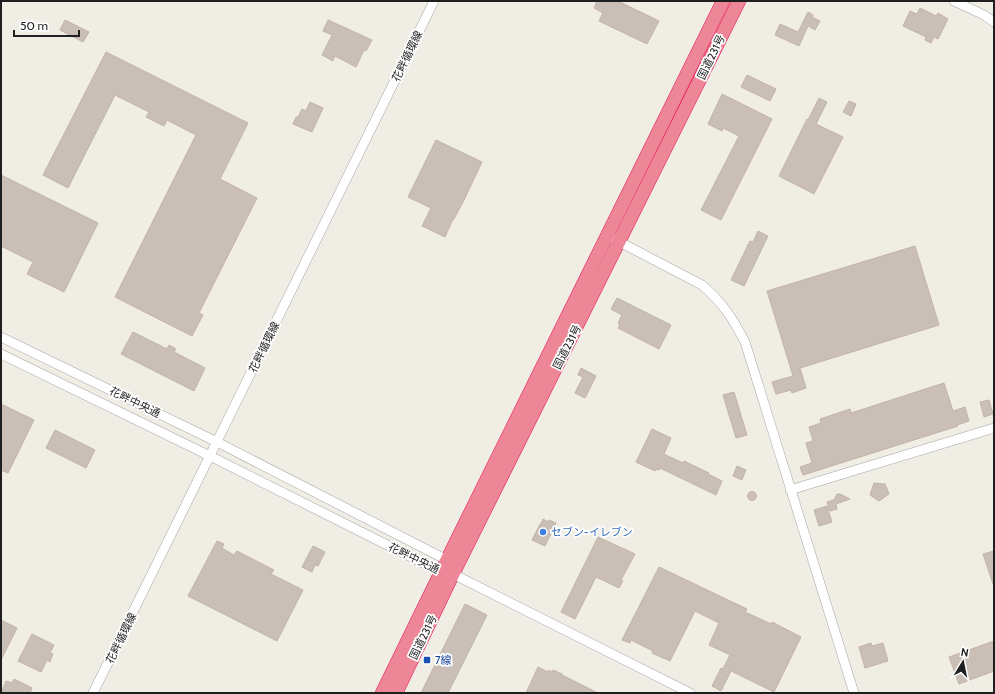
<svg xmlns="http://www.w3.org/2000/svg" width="995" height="694" font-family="Cabin,'Noto Sans JP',sans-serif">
<rect width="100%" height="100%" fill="#f0ede4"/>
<!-- building -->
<path fill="#c9bfb7" stroke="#c3b3a5" d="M597,1H618L659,21L647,44L599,21L603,13L594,8Z
M920,8L936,16L938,13L948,19L938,39L934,37L931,43L925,40L926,37L903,26L910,11L917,14Z
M808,12L813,15L812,17L820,21L815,30L808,26L799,46L775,35L780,24L798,32Z
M65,20L89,32L83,42L60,30Z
M328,20L372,40L366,51L364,50L356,67L335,56L333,61L322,55L332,35L323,31Z
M106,52L248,123L220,179L257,198L199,313L203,315L192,336L115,297L196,135L167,120L164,126L146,117L149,112L115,95L68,188L43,175Z
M747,75L776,89L770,101L741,87Z
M722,94L772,119L721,220L701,210L739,136L723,128L722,131L708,124Z
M819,98L827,102L816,124L843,137L814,194L779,176L807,119L808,120Z
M849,101L856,104L851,116L843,112Z
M310,102L323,108L312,132L293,124L296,117H298L302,109L306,111Z
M436,140L482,162L464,200L454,219H453L445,237L422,226L431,208L408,197Z
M1,175L98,223L64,292L27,274L33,262L1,246Z
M758,231L768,236L744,286L731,280L750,241L753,242Z
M915,246L939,325L800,368L806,388L792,393L791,390L776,394L772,382L793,376L767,291Z
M617,298L671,325L659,349L618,328L620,324L618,323L622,315L611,309Z
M133,332L167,349L169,345L176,349L174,352L205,368L194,391L121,354Z
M581,368L596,376L585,398L575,393L583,377L578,375Z
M944,383L953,411L965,407L969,421L957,425L958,426L803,475L800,467L812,463L806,443L813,441L809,427L821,423L820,419L850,409L851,413Z
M734,392L747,435L736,438L723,395Z
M989,400L993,414L984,417L980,402Z
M1,404L34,420L8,473L1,470Z
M652,429L671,438L664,454L683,463L684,461L709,473L708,474L722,481L716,495L660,468L659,470L656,469L655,471L636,462Z
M55,430L95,450L86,468L46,448Z
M737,466L746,470L742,480L733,476Z
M874,483L885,484L889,494L879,501L870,495Z
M747.5 496a4.5 4.5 0 1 1 9 0a4.5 4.5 0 1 1-9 0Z
M837,494H840L850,499L836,504L837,509L830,511L827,502L834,500Z
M827,506L832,522L819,526L814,510Z
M543,519L548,522L549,520L556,523L545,546L532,540L540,524H541Z
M598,537L635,554L621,580L623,581L619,588L596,577L575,619L561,612Z
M217,541L224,544L222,548L234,555L237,551L274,570L271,574L303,590L277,641L188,596Z
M313,546L325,552L318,566L315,565L312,572L302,567Z
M994,551V584H993L983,554Z
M659,567L747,609L745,612L771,624L772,622L801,637L774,692L731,671L721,691L712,686L721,668L723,669L730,655L709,645L719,623L695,611L670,661L652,653L653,651L631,640L630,643L622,640Z
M465,604L487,615L448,693H421Z
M1,620L17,628L1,660Z
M32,634L54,645L50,653L53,654L50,662L47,660L41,672L18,661Z
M994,641V671L959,684L949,657Z
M871,643L872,646L883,643L888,661L865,668L859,647Z
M538,667L548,672L549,670L552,672L553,670L562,674V675L598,693H526Z
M14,679L32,688L30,693H1L6,681L12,683Z"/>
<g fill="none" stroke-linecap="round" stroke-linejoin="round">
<defs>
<path id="minor" d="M954,1L984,15L994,22
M614,239L702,285C723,303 733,319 745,342L854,693
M1,337L217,442L447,560L449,565
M1,354L210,456L441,572L453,574L690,693
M790,490L994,428
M93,693L434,1"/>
<path id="highway" d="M382,693L441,572L723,1
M396,693L453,574L739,1"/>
</defs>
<!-- minor casing -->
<use href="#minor" stroke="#a6a6a6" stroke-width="10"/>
<!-- highway casing -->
<use href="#highway" stroke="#e81759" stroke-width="14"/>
<!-- minor -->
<use href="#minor" stroke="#fff" stroke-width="9"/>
<!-- highway -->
<use href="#highway" stroke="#ed8696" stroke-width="13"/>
</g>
<!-- markers -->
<circle fill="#3f7fe0" stroke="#fff" stroke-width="1.5" cx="543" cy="532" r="4"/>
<rect fill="#1a4fb4" stroke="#fff" stroke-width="1.5" x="423" y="656" width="8" height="8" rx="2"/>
<g text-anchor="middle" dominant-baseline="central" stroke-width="3.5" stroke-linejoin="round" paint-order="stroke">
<!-- street labels -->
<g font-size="11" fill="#1f1f1f" stroke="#fff">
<text transform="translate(407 56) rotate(-64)">花畔循環線</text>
<text transform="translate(711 57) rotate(-64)">国道231号</text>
<text transform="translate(264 347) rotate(-64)">花畔循環線</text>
<text transform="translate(567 347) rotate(-63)">国道231号</text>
<text transform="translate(135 402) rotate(26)">花畔中央通</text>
<text transform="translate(414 558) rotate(26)">花畔中央通</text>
<text transform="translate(423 637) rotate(-64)">国道231号</text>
<text transform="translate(121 638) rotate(-64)">花畔循環線</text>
</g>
<!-- shop labels -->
<g font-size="11" fill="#366cbe" stroke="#fff" text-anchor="start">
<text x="551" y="532">セブン-イレブン</text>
</g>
<!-- transit labels -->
<g font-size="11" fill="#164399" stroke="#fff" text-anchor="start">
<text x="435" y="660">7線</text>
</g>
</g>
<!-- border -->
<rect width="995" height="694" fill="none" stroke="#1f1f1f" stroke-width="4"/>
<!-- north arrow -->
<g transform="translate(963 662) rotate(10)" stroke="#ffffff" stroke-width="3" paint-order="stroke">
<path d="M0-3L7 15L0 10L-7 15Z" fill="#1f1f1f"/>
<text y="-6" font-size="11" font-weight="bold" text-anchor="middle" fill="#1f1f1f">N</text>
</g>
<!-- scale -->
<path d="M14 30v6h65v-6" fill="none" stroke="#1f1f1f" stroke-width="2"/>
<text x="20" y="30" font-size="12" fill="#1f1f1f" stroke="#ffffff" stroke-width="3" paint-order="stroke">50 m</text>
</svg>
